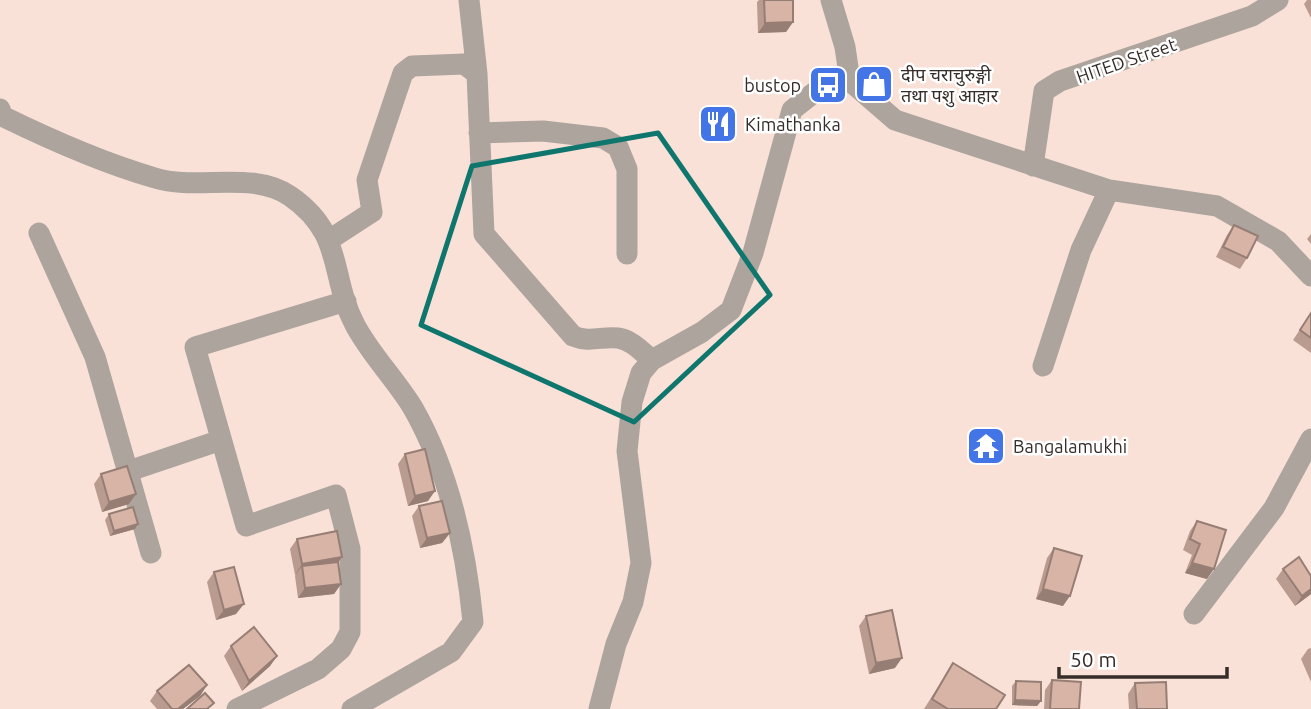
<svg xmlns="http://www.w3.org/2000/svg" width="1311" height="709" font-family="Ubuntu,'Noto Sans Devanagari',sans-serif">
<rect width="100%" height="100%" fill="#f9e1d8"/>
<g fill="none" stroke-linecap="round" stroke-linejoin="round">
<!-- minor -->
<path stroke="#aca49d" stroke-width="21" d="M469,0L477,74
M831,0L845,47L850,81
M850,81L895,120L1109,190L1217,206L1278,241L1311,276
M0,109L2,116C51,140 103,163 155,178C197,191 252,170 290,196C345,234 329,275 355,325C371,355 396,380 413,408C450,473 466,549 473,622L451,652L352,709
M479,133L543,131L603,138L618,147L627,169V254
M1033,166L1044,91L1060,81L1252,16L1278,0
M39,233L95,357L151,553
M329,240L372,212L367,180L403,73L412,66L464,64L477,74L484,234L573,336C590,343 602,336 618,338C632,340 642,352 652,360
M1043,366L1081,250L1109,190
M129,471L221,440
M1194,614L1274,508L1311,439
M237,709L318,669L341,649L350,632V549L336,495L246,526L195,347L346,301
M599,709L616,644L633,602L641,563L627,451L632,402L641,373L652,360L702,332L731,310L753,253L792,110L820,88L850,81"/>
</g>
<!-- wall -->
<path fill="#ba9b90" d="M759,0H793V22L786,32L758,33L757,2Z
M1307,0H1311V18L1304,4Z
M1234,225L1247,258L1240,269L1216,257L1227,235Z
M1311,234V244L1307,239Z
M1311,313V353L1293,340Z
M405,454L428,501L408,506L398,464Z
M101,474L129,504L102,512L94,484Z
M419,506L450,533L442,543L420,548L412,516Z
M109,514L135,529L110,536L105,520Z
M1197,521L1207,579L1185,573L1192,555L1183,550L1190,531Z
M297,539L342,557L338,563L341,584L334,594L298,598L295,576L296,574L295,575L290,549Z
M1054,548L1063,606L1036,599L1047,558Z
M1283,569L1311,594L1295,606L1276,579Z
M214,572L236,614L216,620L207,582Z
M866,616L895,668L869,674L859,626Z
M231,646L277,656L270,666L242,691L224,656Z
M1311,648V682L1301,659L1308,649Z
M953,663L996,709H924Z
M1052,680L1079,709H1044L1045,690Z
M1016,681L1041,701L1037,706L1012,705V686Z
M1135,683L1167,709H1129L1128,694Z
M207,685L200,696L183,709H157L150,701L157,691Z"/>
<!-- shaded-wall -->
<path fill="#977e75" d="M793,22L786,32L758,33L765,23Z
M435,491L428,501L408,506L415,496Z
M136,494L129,504L102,512L109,502Z
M138,524L135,529L110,536L114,531Z
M450,533L442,543L420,548L427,538Z
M342,557L335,567L302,566L296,574L295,575L302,564Z
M1192,563L1214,569L1207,579L1185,573Z
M341,584L334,594L298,598L305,588Z
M1043,589L1070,596L1063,606L1036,599Z
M1311,589V594L1295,606L1302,596Z
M244,604L236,614L216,620L224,610Z
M277,656L270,666L242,691L249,681Z
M902,658L895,668L869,674L876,663Z
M207,685L200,696L183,709H178Z
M1015,700L1041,701L1037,706L1012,705Z"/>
<!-- building -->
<path fill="#d8b4a7" stroke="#977e75" stroke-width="2" d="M764,0H793V22L765,23Z
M1234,225L1258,236L1247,258L1223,247Z
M1311,313V338L1300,330Z
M425,449L435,491L415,496L405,454Z
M127,466L136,494L109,502L101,474Z
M442,501L450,533L427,538L419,506Z
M133,507L138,524L114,531L109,514Z
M1197,521L1226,530L1214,569L1192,563L1200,544L1190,539Z
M337,531L342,557L302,564L297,539Z
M1054,548L1082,556L1070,596L1043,589Z
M1299,557L1311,576V589L1302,596L1283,569Z
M338,562L341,584L305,588L302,566Z
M234,567L244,604L224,610L214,572Z
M892,610L902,658L876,663L866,616Z
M254,627L277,656L249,681L231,646Z
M953,663L1005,695L996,709H948L932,699Z
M189,665L207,685L178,709H172L157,691Z
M1052,680L1081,682L1079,709H1050Z
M1016,681L1041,682V701L1015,700Z
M1166,682L1167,709H1137L1135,683Z
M205,693L214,703L207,709H187Z"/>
<!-- marked area -->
<path fill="none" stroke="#0f766e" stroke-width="5" stroke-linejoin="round" d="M658,133L770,295L634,422L421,325L472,166Z"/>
<!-- icons -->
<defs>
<symbol id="shop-square" viewBox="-11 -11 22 22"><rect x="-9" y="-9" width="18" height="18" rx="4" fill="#4475e7" stroke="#fff"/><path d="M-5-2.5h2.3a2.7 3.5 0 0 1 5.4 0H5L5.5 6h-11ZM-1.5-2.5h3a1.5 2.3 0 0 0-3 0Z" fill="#fff"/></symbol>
<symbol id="bus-square" viewBox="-11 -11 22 22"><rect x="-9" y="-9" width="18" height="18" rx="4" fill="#4475e7" stroke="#fff"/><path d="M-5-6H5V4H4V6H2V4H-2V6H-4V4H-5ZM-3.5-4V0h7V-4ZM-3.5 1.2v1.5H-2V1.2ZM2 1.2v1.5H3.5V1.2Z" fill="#fff"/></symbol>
<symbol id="restaurant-square" viewBox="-11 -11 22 22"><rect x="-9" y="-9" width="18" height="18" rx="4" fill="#4475e7" stroke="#fff"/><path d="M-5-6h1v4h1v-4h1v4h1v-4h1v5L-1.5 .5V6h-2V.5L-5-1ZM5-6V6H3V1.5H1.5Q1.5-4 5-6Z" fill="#fff"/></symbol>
<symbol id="temple-square" viewBox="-11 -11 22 22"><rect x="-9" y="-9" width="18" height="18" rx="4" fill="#4475e7" stroke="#fff"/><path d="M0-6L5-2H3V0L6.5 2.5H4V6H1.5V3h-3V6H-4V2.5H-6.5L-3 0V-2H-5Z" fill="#fff"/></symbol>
</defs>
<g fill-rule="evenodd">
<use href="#shop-square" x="852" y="62" width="44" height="44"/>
<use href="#bus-square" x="806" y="63" width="44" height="44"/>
<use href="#restaurant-square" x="696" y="102" width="44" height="44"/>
<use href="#temple-square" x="964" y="424" width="44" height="44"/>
</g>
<g text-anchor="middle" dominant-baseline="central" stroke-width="5" stroke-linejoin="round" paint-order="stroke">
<!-- street labels -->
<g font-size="18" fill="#362d2a" stroke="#fff">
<text transform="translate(1126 60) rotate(-19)">HITED Street</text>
</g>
<!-- poi labels -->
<g font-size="18" fill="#362d2a" stroke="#fff" text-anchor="start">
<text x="901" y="74">दीप चराचुरुङ्गी<tspan x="901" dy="21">तथा पशु आहार</tspan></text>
<text x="801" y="85" text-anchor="end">bustop</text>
<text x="745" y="124">Kimathanka</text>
<text x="1013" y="446">Bangalamukhi</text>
</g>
</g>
<!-- scale -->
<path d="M1059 667v10h168v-10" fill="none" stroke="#362d2a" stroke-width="3.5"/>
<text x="1070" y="667" font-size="21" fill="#362d2a" stroke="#ffffff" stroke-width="5" paint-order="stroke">50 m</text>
</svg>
